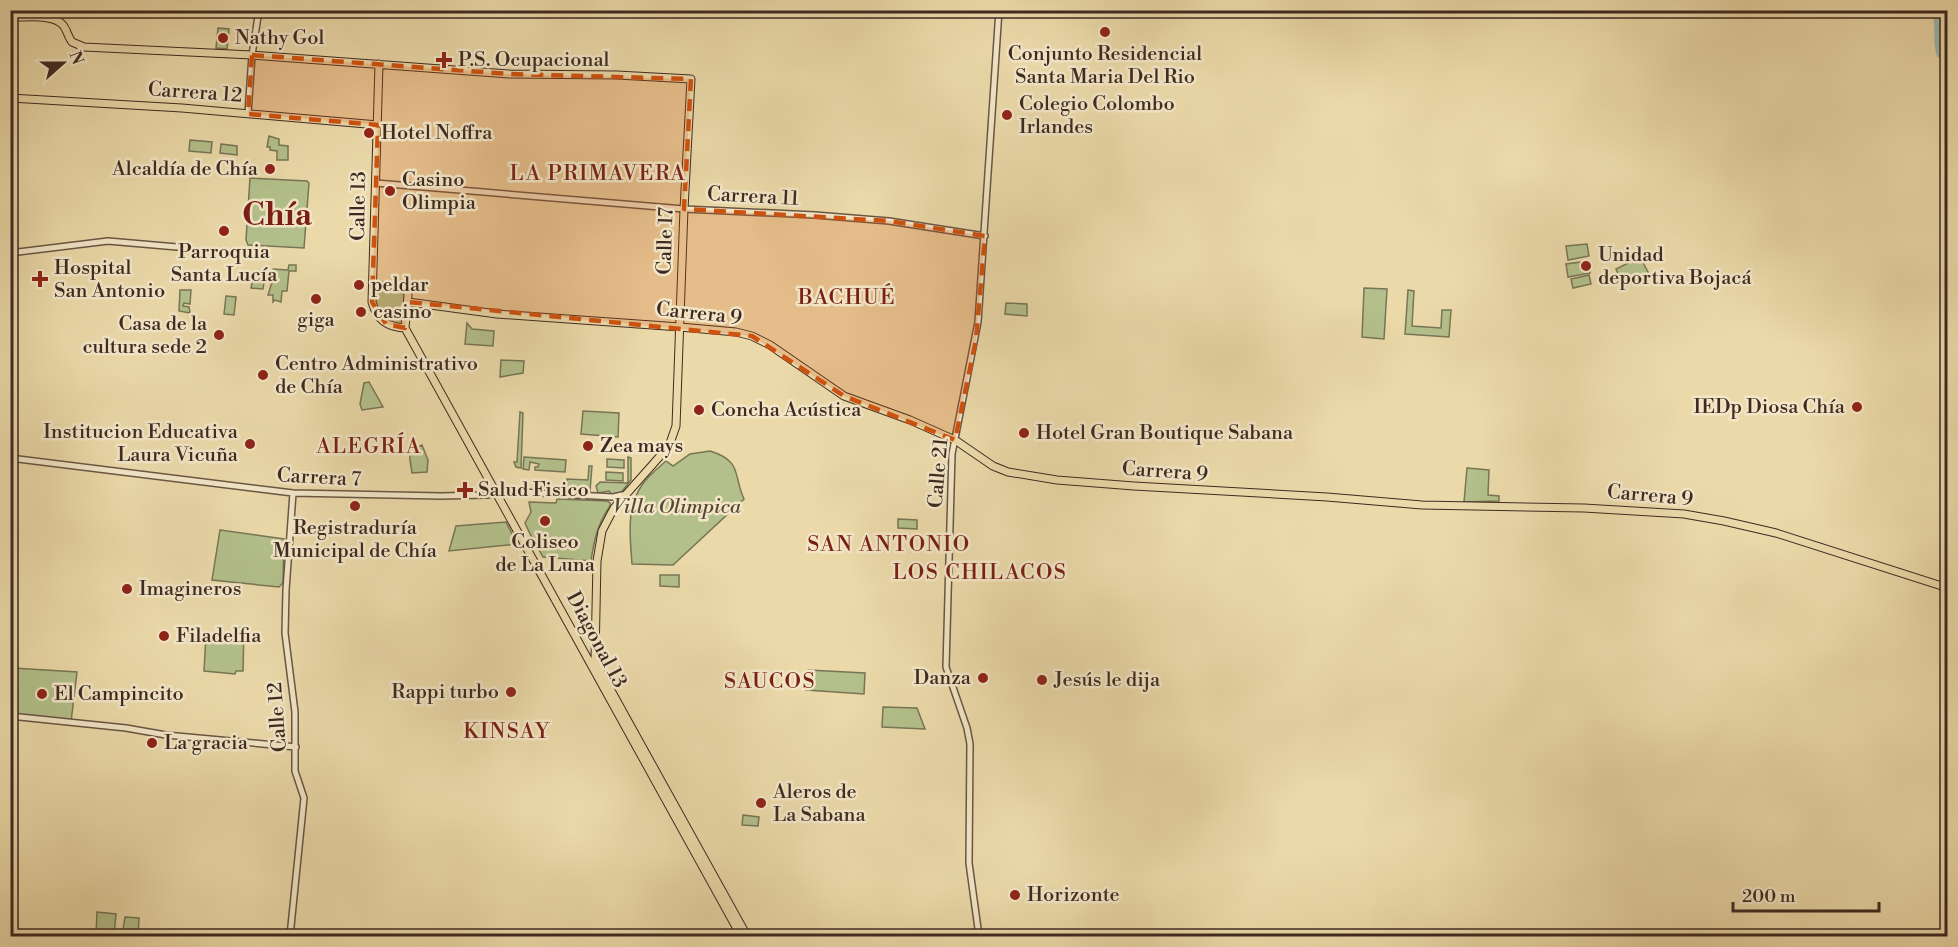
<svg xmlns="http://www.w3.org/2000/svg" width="1958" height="947" font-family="'Libre Bodoni',serif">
<rect width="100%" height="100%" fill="#ebd9a9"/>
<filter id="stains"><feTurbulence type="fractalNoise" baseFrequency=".00333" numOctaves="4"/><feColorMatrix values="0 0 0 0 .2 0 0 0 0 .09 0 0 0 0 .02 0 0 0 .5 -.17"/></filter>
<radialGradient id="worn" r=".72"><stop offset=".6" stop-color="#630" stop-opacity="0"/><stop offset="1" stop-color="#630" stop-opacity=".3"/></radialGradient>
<!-- green -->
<path fill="#b3c08b" stroke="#787556" stroke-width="1.5" d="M218,28L229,29L227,49L216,48Z
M269,136L279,139V145L288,146V160H277V151L270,150V147H267Z
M190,140L212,142L211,153L189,151Z
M221,144L237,146V155L220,153Z
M250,178L307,181L309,183L304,248L248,245L246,240Z
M1587,244L1589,256L1568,260L1566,246Z
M1640,257L1649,274L1624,287L1616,269Z
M1588,261L1590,273L1568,277L1566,264Z
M289,265H296V271H289L287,291H282L281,302L275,300L273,302V295H268L272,282L269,277L272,275L273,269L288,270Z
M254,272L265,275L263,289L251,288Z
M1589,275L1591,284L1573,288L1571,279Z
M376,286L402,288L406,291L403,327L383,320L374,302Z
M1364,288L1387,289L1384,339L1362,337Z
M180,290H191L190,304L184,303L183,306L189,307L190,313L179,311Z
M1408,290L1414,291L1412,326L1441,328L1442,310H1451L1449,337L1405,334Z
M226,296L236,297L234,315L224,314Z
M1006,303L1027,304V316L1005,314Z
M467,323L472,329L494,331L493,346L465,344Z
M501,360L524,361L523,373L500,377Z
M369,382L383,407L362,410L360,404L364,383Z
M583,411L619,413L618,437L581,434Z
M520,412L523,413L521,468L516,467L514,462H517Z
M422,445L428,460L427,472L412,473C410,456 405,453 422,445Z
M710,451C743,461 733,476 744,499L673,565L632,564C630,537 626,508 642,485C648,476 658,468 666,461L673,466L690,454Z
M524,457L566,460L565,472L535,470V467H538L539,464L530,462L529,470L523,469Z
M628,457L631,458V480L620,494H611L609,491L598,493L596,486L600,482L628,483Z
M607,459L624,460V468L607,467Z
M589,466H592L590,491L566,489L567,479L588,480Z
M1467,468L1489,470L1488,495L1499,496V501L1464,502Z
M606,472L623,473V481L606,480Z
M557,499L607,501L610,503V506C598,523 594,540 591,561L543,557L534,541L535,539L532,538L525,523L531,512L529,502L556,503Z
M898,519L917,520V529L898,528Z
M506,522L517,544L449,551L456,526Z
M220,530L284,539L283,583L279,587L212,580Z
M660,575H679V587L660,586Z
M234,626L244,628L243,671H236L235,674L204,671L206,635L234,637Z
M13,668L77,672L71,722L11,716L10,670H13Z
M808,670L865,673L864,694L806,690Z
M883,707L917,708L925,729L882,727Z
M743,815L759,817L758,826L742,825Z
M97,912L116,914L114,936H96Z
M125,917L139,918L138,936H122Z"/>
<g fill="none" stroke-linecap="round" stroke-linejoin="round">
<!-- river -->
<path stroke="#9cb8b3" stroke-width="9" d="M1936,10C1942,25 1936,40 1941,54L1948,56"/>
<defs>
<path id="minor" d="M248,114L252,55L259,10
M376,183L684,209L815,215L889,221L985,236
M10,253L108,241L177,247
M10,458L293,493L441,496L487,495L504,491L613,497L627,494
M10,716L126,728L166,735L296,747
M290,936L304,798L295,771V712L285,633L286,590L293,493
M979,936L969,863L970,744L967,728L946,667L952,454L978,322L999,10"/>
<path id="major" d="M10,17C25,18 52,13 63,25C67,30 68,37 72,42L84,47L252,55L509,74L617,75L691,79L684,209L676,426L669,446L614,508L602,531L597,561L595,658L598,667L747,936
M379,64L372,302C377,320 387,327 405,328
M10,98L182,108L378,125
M374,285L402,287L407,289L408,295L405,328
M408,302L497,314L680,327L736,332L752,336L770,345L844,396L910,420L955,440L993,466L1008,472L1057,480L1134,486L1327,497L1422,505L1584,508L1684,514L1724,521L1776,533L1948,588
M405,328L741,936"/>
</defs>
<!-- minor casing -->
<use href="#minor" stroke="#695644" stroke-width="8"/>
<!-- major casing -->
<use href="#major" stroke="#3e2a22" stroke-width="9"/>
<!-- minor -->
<use href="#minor" stroke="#f2e6c7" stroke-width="5"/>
<!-- major -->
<use href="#major" stroke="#ebd9a9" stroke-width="7"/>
</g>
<!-- marked area -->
<path fill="#ce520f" fill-opacity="0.2" stroke="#ce520f" stroke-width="4.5" stroke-dasharray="12 8" stroke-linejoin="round" d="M252,55L509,74L691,79L684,209L889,221L985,236L976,340L955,440L844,396L752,336L408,302L405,328L386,324L372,302L378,125L248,114Z"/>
<!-- markers -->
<g fill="#8f2418" stroke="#f2e6c7" stroke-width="2">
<circle cx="1105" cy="32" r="6"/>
<circle cx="223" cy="38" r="6"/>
<path d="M441 51h6v6h6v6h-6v6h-6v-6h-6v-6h6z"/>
<circle cx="1007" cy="115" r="6"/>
<circle cx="369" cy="133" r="6"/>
<circle cx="270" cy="169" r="6"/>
<circle cx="390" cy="191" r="6"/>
<circle cx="224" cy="231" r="6"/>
<circle cx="1586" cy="266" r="6"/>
<path d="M37 270h6v6h6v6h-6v6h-6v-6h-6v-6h6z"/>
<circle cx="359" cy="285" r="6"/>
<circle cx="316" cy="299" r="6"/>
<circle cx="361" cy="312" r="6"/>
<circle cx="219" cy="335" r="6"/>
<circle cx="263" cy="375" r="6"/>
<circle cx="1857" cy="407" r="6"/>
<circle cx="699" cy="410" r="6"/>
<circle cx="1024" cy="433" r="6"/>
<circle cx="250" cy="444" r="6"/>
<circle cx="588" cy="446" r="6"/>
<path d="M462 481h6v6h6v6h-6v6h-6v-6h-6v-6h6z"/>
<circle cx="355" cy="506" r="6"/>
<circle cx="545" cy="521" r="6"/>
<circle cx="127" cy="589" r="6"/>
<circle cx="164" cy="636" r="6"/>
<circle cx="983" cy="678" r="6"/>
<circle cx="1042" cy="680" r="6"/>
<circle cx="511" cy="692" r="6"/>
<circle cx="42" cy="694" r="6"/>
<circle cx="152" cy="743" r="6"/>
<circle cx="761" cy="803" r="6"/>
<circle cx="1015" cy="895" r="6"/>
</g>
<g text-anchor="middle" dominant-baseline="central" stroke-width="5" stroke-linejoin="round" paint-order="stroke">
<!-- poi labels -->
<g font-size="20" fill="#3e2a22" stroke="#f2e6c7" text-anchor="start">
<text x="235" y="38">Nathy Gol</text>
<text x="1105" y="54" text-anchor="middle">Conjunto Residencial<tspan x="1105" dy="23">Santa Maria Del Rio</tspan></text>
<text x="458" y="60">P.S. Ocupacional</text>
<text x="1019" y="104">Colegio Colombo<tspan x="1019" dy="23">Irlandes</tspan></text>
<text x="381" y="133">Hotel Noffra</text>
<text x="258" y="169" text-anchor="end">Alcaldía de Chía</text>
<text x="402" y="180">Casino<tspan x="402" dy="23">Olimpia</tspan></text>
<text x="224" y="252" text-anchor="middle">Parroquia<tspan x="224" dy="23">Santa Lucía</tspan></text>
<text x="1598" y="255">Unidad<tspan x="1598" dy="23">deportiva Bojacá</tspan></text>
<text x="54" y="268">Hospital<tspan x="54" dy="23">San Antonio</tspan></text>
<text x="371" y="285">peldar</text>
<text x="373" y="312">casino</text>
<text x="316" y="320" text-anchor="middle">giga</text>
<text x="207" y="324" text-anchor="end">Casa de la<tspan x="207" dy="23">cultura sede 2</tspan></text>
<text x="275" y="364">Centro Administrativo<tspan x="275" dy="23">de Chía</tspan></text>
<text x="1845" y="407" text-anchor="end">IEDp Diosa Chía</text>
<text x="711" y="410">Concha Acústica</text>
<text x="238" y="432" text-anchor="end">Institucion Educativa<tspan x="238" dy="23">Laura Vicuña</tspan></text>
<text x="1036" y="433">Hotel Gran Boutique Sabana</text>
<text x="600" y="446">Zea mays</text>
<text x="478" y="490">Salud Fisico</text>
<text x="355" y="528" text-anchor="middle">Registraduría<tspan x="355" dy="23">Municipal de Chía</tspan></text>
<text x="545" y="542" text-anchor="middle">Coliseo<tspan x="545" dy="23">de La Luna</tspan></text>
<text x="139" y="589">Imagineros</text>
<text x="176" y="636">Filadelfia</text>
<text x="971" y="678" text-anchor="end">Danza</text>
<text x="1054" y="680">Jesús le dija</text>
<text x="499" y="692" text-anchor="end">Rappi turbo</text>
<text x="54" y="694">El Campincito</text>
<text x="164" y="743">La gracia</text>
<text x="773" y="792">Aleros de<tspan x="773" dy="23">La Sabana</tspan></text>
<text x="1027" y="895">Horizonte</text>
</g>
<!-- street labels -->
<g font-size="20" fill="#3e2a22" stroke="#f2e6c7">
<text transform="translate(195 93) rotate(4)">Carrera 12</text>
<text transform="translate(753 197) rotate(3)">Carrera 11</text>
<text transform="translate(359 206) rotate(-89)">Calle 13</text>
<text transform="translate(666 241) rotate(-88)">Calle 17</text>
<text transform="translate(699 314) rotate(6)">Carrera 9</text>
<text transform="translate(1165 472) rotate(4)">Carrera 9</text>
<text transform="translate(939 473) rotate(-85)">Calle 21</text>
<text transform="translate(319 478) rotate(3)">Carrera 7</text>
<text transform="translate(1650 496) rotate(5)">Carrera 9</text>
<text transform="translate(596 640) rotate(62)">Diagonal 13</text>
<text transform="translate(278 717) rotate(-94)">Calle 12</text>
</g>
<!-- park labels -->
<g font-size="20" font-style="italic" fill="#554837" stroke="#f2e6c7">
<text x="677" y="507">Villa Olimpica</text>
</g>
<!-- neighbourhood labels -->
<g font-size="21" letter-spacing="1.5" fill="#7a1f14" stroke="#f2e6c7">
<text x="598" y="174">LA PRIMAVERA</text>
<text x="847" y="298">BACHUÉ</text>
<text x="369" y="447">ALEGRÍA</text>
<text x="889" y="545">SAN ANTONIO</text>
<text x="980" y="573">LOS CHILACOS</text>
<text x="770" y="682">SAUCOS</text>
<text x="507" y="732">KINSAY</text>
</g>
<!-- town labels -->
<g font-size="32" font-weight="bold" fill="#7a1f14" stroke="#f2e6c7">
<text x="277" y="215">Chía</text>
</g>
</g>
<!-- margin -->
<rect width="1958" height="947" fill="none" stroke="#ebd9a9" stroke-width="36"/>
<rect x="12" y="12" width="1934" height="923" fill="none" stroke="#3e2a22" stroke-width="3"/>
<rect x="18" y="18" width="1922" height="911" fill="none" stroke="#3e2a22" stroke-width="1.5"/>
<!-- north arrow -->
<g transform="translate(63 63) rotate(69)" stroke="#f2e6c7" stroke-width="4.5" paint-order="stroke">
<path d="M0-4.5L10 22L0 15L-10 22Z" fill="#3e2a22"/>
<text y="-9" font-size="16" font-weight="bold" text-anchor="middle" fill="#3e2a22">N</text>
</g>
<!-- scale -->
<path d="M1733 902v9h146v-9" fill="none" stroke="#3e2a22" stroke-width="3"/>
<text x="1742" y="902" font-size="18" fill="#3e2a22" stroke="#f2e6c7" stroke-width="4.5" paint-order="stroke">200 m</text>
<rect width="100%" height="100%" filter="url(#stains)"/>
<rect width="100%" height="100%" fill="url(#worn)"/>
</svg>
